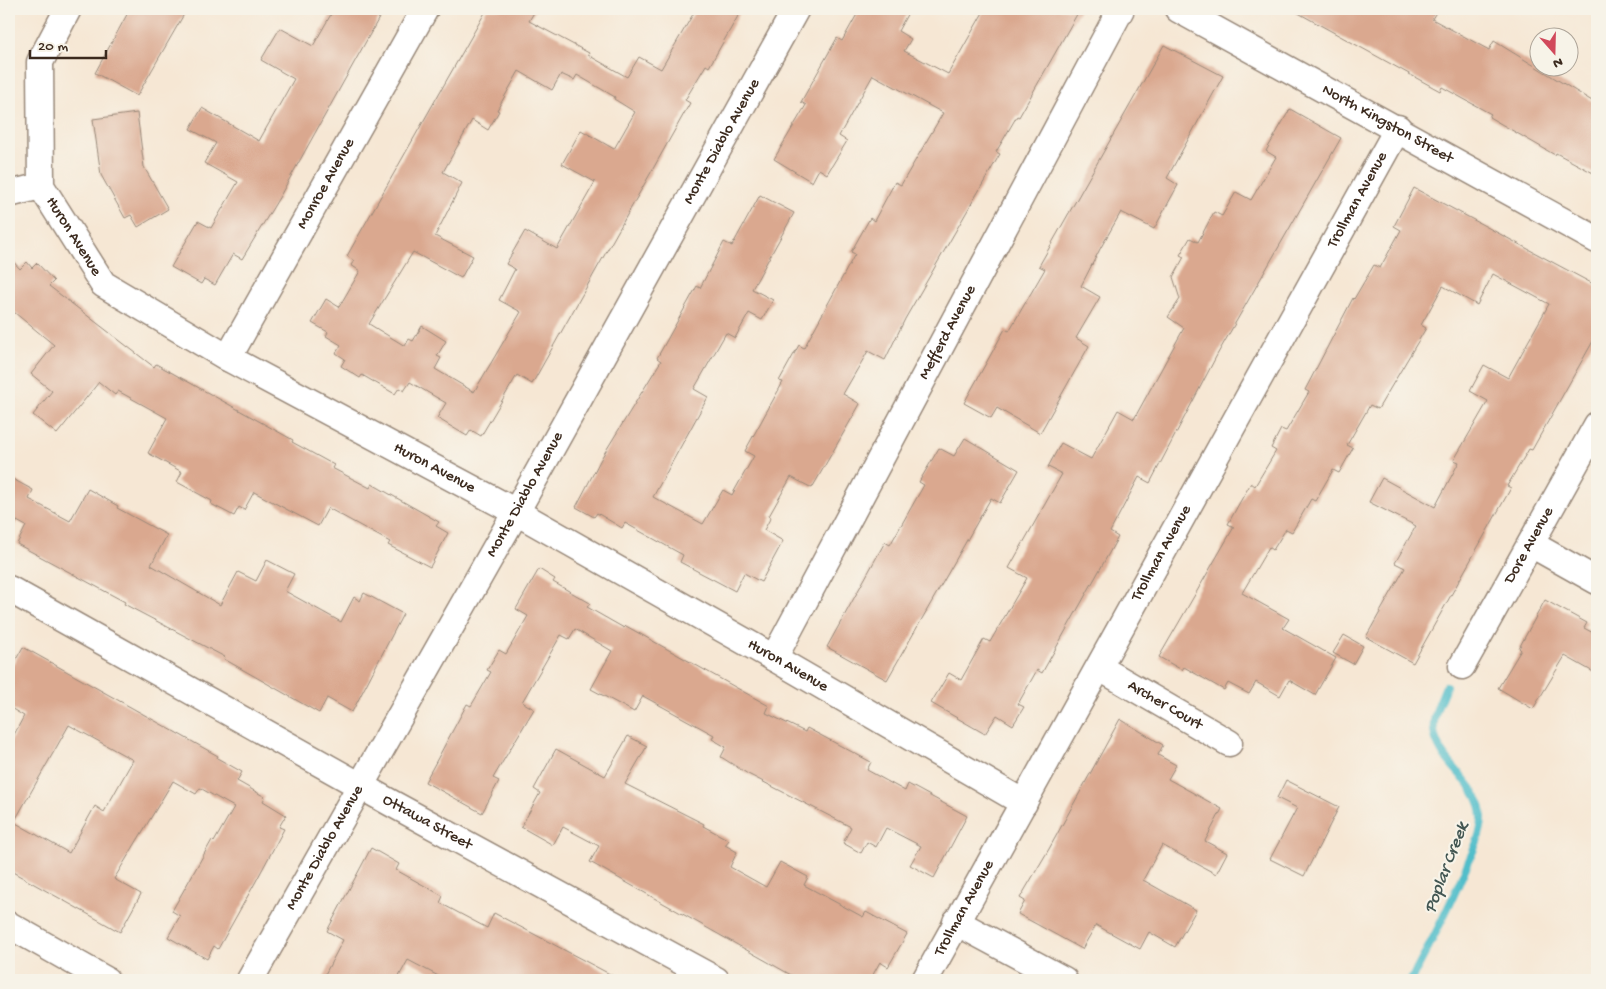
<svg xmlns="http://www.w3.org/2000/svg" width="1606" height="989" font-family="'Gochi Hand',sans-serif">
<rect width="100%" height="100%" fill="#f7f3e8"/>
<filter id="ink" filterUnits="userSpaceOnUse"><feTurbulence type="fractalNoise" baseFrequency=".02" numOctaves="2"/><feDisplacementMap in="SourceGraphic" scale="10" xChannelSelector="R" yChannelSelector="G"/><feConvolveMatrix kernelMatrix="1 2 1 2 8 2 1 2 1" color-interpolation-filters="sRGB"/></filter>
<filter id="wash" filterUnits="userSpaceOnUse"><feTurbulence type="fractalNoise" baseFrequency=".0096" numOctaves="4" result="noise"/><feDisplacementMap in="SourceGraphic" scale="20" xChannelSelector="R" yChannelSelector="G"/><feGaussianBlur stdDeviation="1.12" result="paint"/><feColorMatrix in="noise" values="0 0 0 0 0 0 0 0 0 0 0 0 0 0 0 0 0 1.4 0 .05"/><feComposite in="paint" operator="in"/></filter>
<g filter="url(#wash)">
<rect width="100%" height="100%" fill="#f6e7d4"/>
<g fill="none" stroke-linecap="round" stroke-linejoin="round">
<!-- stream -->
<path stroke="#51beca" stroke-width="8" d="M1411,980C1430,945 1448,910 1463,874C1470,857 1481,838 1482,819C1483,782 1437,765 1434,730C1432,716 1441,699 1446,686"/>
</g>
<g id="blocks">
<!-- building -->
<path fill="#daa88f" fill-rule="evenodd" d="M130,9H187L137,96L95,73Z
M334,9H384L280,196L242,259L233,254L215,285L204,279L201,284L171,267L198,221L211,228L238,182L204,163L216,143L190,129L202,108L259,141L294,79L261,60L280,28L313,46Z
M487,9H536L529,21L589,53L588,55L627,77L639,57L661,69L696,9H742L709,67L706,65L685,100L690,103L532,384L517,375L481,436L471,430L467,436L437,418L446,403L410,382L404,391L399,388L395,394L362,375L360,378L341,366L345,359L336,353L341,345L326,336L328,332L312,323L326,299L339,307L360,271L351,265L354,261L347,256ZM519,71L552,90L561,74L574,80L577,75L615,97L614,99L635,112L614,149L581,130L562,164L595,182L557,249L525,231L506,264L515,269L499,300L521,312L474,392L435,369L441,358L437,356L446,341L422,326L413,341L409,339L405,346L369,324L413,252L461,278L473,256L435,236L462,183L443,172L472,120L488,130L499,111L497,110Z
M860,9H910L898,31L911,39L904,51L948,74L985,9H1080L1019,117L1017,116L996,152L1000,154L905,319L885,360L868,351L843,394L860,404L812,488L791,477L769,516L771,517L764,530L783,541L761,582L744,573L735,591L680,562L683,555L625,523L622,528L597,513L594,517L576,507L602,457L661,361L657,358L697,286L700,288L724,242L732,246L760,195L794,213L752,289L773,300L762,320L749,313L735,338L726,333L694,389L708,397L653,497L703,524L723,490L732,495L754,456L745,451L783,382L779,381L799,345L804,348L855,254L851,252L870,218L874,221L895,182L901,185L943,113L873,75L839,136L847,141L827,174L819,169L812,182L774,159L806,105L801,102L837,38L842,41Z
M1291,9H1438L1432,19L1489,50L1494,41L1597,104V175L1556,153L1555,155L1489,117L1491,114L1442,87L1440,91Z
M1164,45L1223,76L1167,178L1178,185L1154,229L1121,212L1100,249L1081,286L1100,297L1076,338L1089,346L1040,433L997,408L991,418L964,403L1005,329L1009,331L1045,269L1039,266Z
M1290,109L1341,138L1217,355L1150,483L1139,477L1110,532L1118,537L1042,673L1037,670L1018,704L1024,707L1013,725L997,715L985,734L931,703L949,673L961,680L984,639L990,642L1027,578L1009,568L1062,474L1048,467L1061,443L1091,459L1118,410L1134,419L1184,328L1168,317L1180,299L1173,277L1184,257L1180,255L1190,238L1198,242L1214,212L1222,216L1236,192L1251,200L1276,157L1266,151Z
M137,113L144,167L168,209L138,227L131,215L125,218L101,175L93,119Z
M1414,188L1597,286V334L1532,450L1529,449L1507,486L1511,488L1413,663L1366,637L1405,568L1395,563L1416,526L1369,502L1382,478L1435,507L1459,462L1454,460L1488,401L1470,391L1484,365L1508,378L1549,304L1493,274L1477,305L1443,286L1421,325L1426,328L1378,409L1370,405L1347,445L1353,448L1339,473L1333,470L1315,501L1311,499L1292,532L1286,529L1273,550L1269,547L1242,593L1289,619L1283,628L1336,658L1315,695L1289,680L1280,696L1256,682L1249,694L1228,683L1224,690L1184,667L1182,670L1159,657L1234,527L1228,524L1240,502L1251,483L1255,486L1276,451L1271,448L1281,429L1286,431L1309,392L1305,390L1353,298L1354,299L1374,265L1380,268L1401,230L1394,226Z
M9,257L20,269L27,262L32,268L37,263L54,281L49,286L154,367L156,364L293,440L292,442L334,465L332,468L370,488L372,484L439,522L436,526L448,533L430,567L388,545L390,542L328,508L318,526L254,492L244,510L239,507L234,516L211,504L212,501L177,482L182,472L148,453L167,418L118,391L115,395L99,382L57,434L33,415L52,391L31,374L54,345L9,308Z
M965,438L1019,470L1000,503L991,498L887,680L827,647L885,542L890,545L924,485L919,482L939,448L954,456Z
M9,477L33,490L29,499L70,521L88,489L118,506L117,508L167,535L151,565L220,605L238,572L256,581L267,560L294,574L285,591L341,622L354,597L360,601L364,593L403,614L352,712L327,698L319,713L224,659L225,657L124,604L125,602L17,544L26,526L17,521L9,536Z
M539,569L555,579L553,582L590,603L587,607L624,628L626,626L769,706L766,713L805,732L807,728L871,762L867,770L905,791L908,784L967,816L934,878L910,865L921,846L886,828L876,847L867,842L861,853L843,843L851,827L748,774L721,757L726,747L712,739L714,735L643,696L634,712L591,689L612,651L575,629L569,639L561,635L522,702L534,709L493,778L499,781L482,813L425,782L467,704L471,706L491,672L487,670L499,650L506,654L528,616L516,609Z
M1545,600L1587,623L1584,628L1597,635V674L1565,656L1533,709L1498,688L1521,650L1519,648Z
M1344,635L1363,646L1353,664L1333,653Z
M23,647L218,756L217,758L242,772L237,781L265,797L263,801L286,815L279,827L284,829L255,883L218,949L214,946L207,959L168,937L180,916L172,911L212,840L214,842L234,807L200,788L196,794L173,781L114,879L141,894L120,932L9,870V744L24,716L9,707V672ZM69,725L133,760L104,812L95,806L69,853L14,822Z
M1120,719L1163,745L1158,755L1176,765L1168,779L1222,809L1205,841L1227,853L1216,874L1162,845L1143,880L1196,910L1175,947L1149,932L1140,949L1096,925L1082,949L1018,914L1025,901L1020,898L1049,849Z
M628,736L647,746L625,784L704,824L703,826L729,840L725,845L737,852L730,867L766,887L780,862L808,877L804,885L863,917L866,912L907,934L888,967L880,962L870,980H800L590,862L599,846L563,827L553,845L521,827L540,793L534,789L556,749L605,776Z
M1286,780L1339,807L1304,876L1270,859L1297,808L1277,798Z
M371,848L399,864L396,870L443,896L440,903L487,928L494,913L621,980H446L408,960L397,980H322L343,940L327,931Z"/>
</g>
</g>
<g filter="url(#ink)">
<use href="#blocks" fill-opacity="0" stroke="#988879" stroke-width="1"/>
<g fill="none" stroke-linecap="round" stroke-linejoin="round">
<defs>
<g id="minor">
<path id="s1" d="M68,9L40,62L41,186L103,284L228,358L516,512L774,658L1024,803"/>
<path id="s2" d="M1178,9L1597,240"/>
<path d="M9,194L41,186"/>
<path id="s3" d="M228,358L425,9"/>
<path d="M1531,544L1597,581"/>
<path id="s4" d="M9,589L391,803L716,980"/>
<path id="s5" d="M774,658L1121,9"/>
<path id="s6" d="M1462,666L1597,425"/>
<path id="s7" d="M1100,668L1229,743"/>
<path d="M956,922L1064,980"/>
<path d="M9,925L106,980"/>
<path id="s8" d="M250,980L516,512L796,9"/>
<path id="s9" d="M925,980L1398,128"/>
</g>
</defs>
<!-- minor casing -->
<use href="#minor" stroke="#988879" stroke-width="29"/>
<!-- minor -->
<use href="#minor" stroke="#fff" stroke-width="26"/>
</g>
</g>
<g text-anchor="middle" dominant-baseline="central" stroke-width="4.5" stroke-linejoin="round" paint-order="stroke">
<!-- street labels -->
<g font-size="16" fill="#3b2a1e" stroke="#f7f3e8">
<text stroke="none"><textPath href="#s2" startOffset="239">North Kingston Street</textPath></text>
<text stroke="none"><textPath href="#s8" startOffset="962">Monte Diablo Avenue</textPath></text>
<text stroke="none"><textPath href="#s3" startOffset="200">Monroe Avenue</textPath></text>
<text stroke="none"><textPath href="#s9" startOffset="892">Trollman Avenue</textPath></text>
<text stroke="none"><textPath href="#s1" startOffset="244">Huron Avenue</textPath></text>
<text stroke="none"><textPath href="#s5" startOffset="369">Mefferd Avenue</textPath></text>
<text stroke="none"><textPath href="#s1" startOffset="679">Huron Avenue</textPath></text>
<text stroke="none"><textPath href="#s8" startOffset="558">Monte Diablo Avenue</textPath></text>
<text stroke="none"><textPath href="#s6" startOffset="138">Dore Avenue</textPath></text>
<text stroke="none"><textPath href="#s9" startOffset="488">Trollman Avenue</textPath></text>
<text stroke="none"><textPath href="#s1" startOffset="1084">Huron Avenue</textPath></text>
<text stroke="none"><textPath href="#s7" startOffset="75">Archer Court</textPath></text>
<text stroke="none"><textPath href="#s4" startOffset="479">Ottawa Street</textPath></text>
<text stroke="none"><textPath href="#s8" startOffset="152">Monte Diablo Avenue</textPath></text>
<text stroke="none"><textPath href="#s9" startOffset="82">Trollman Avenue</textPath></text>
</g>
<!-- water labels -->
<g font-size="18" font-style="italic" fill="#425652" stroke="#f7f3e8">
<text transform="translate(1447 868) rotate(-69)">Poplar Creek</text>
</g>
</g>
<!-- margin -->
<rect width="1606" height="989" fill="none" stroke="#f7f3e8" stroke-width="30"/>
<!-- north arrow -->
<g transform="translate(1554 52) rotate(160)"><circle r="24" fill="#f7f3e8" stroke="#aca397"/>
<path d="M0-4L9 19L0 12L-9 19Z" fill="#d1495b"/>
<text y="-8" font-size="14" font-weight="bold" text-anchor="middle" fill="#3b2a1e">N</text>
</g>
<!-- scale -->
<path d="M30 50v8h76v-8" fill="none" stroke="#3b2a1e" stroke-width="2.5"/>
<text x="38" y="50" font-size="15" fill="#3b2a1e" stroke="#f7f3e8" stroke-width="4" paint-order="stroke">20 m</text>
</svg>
